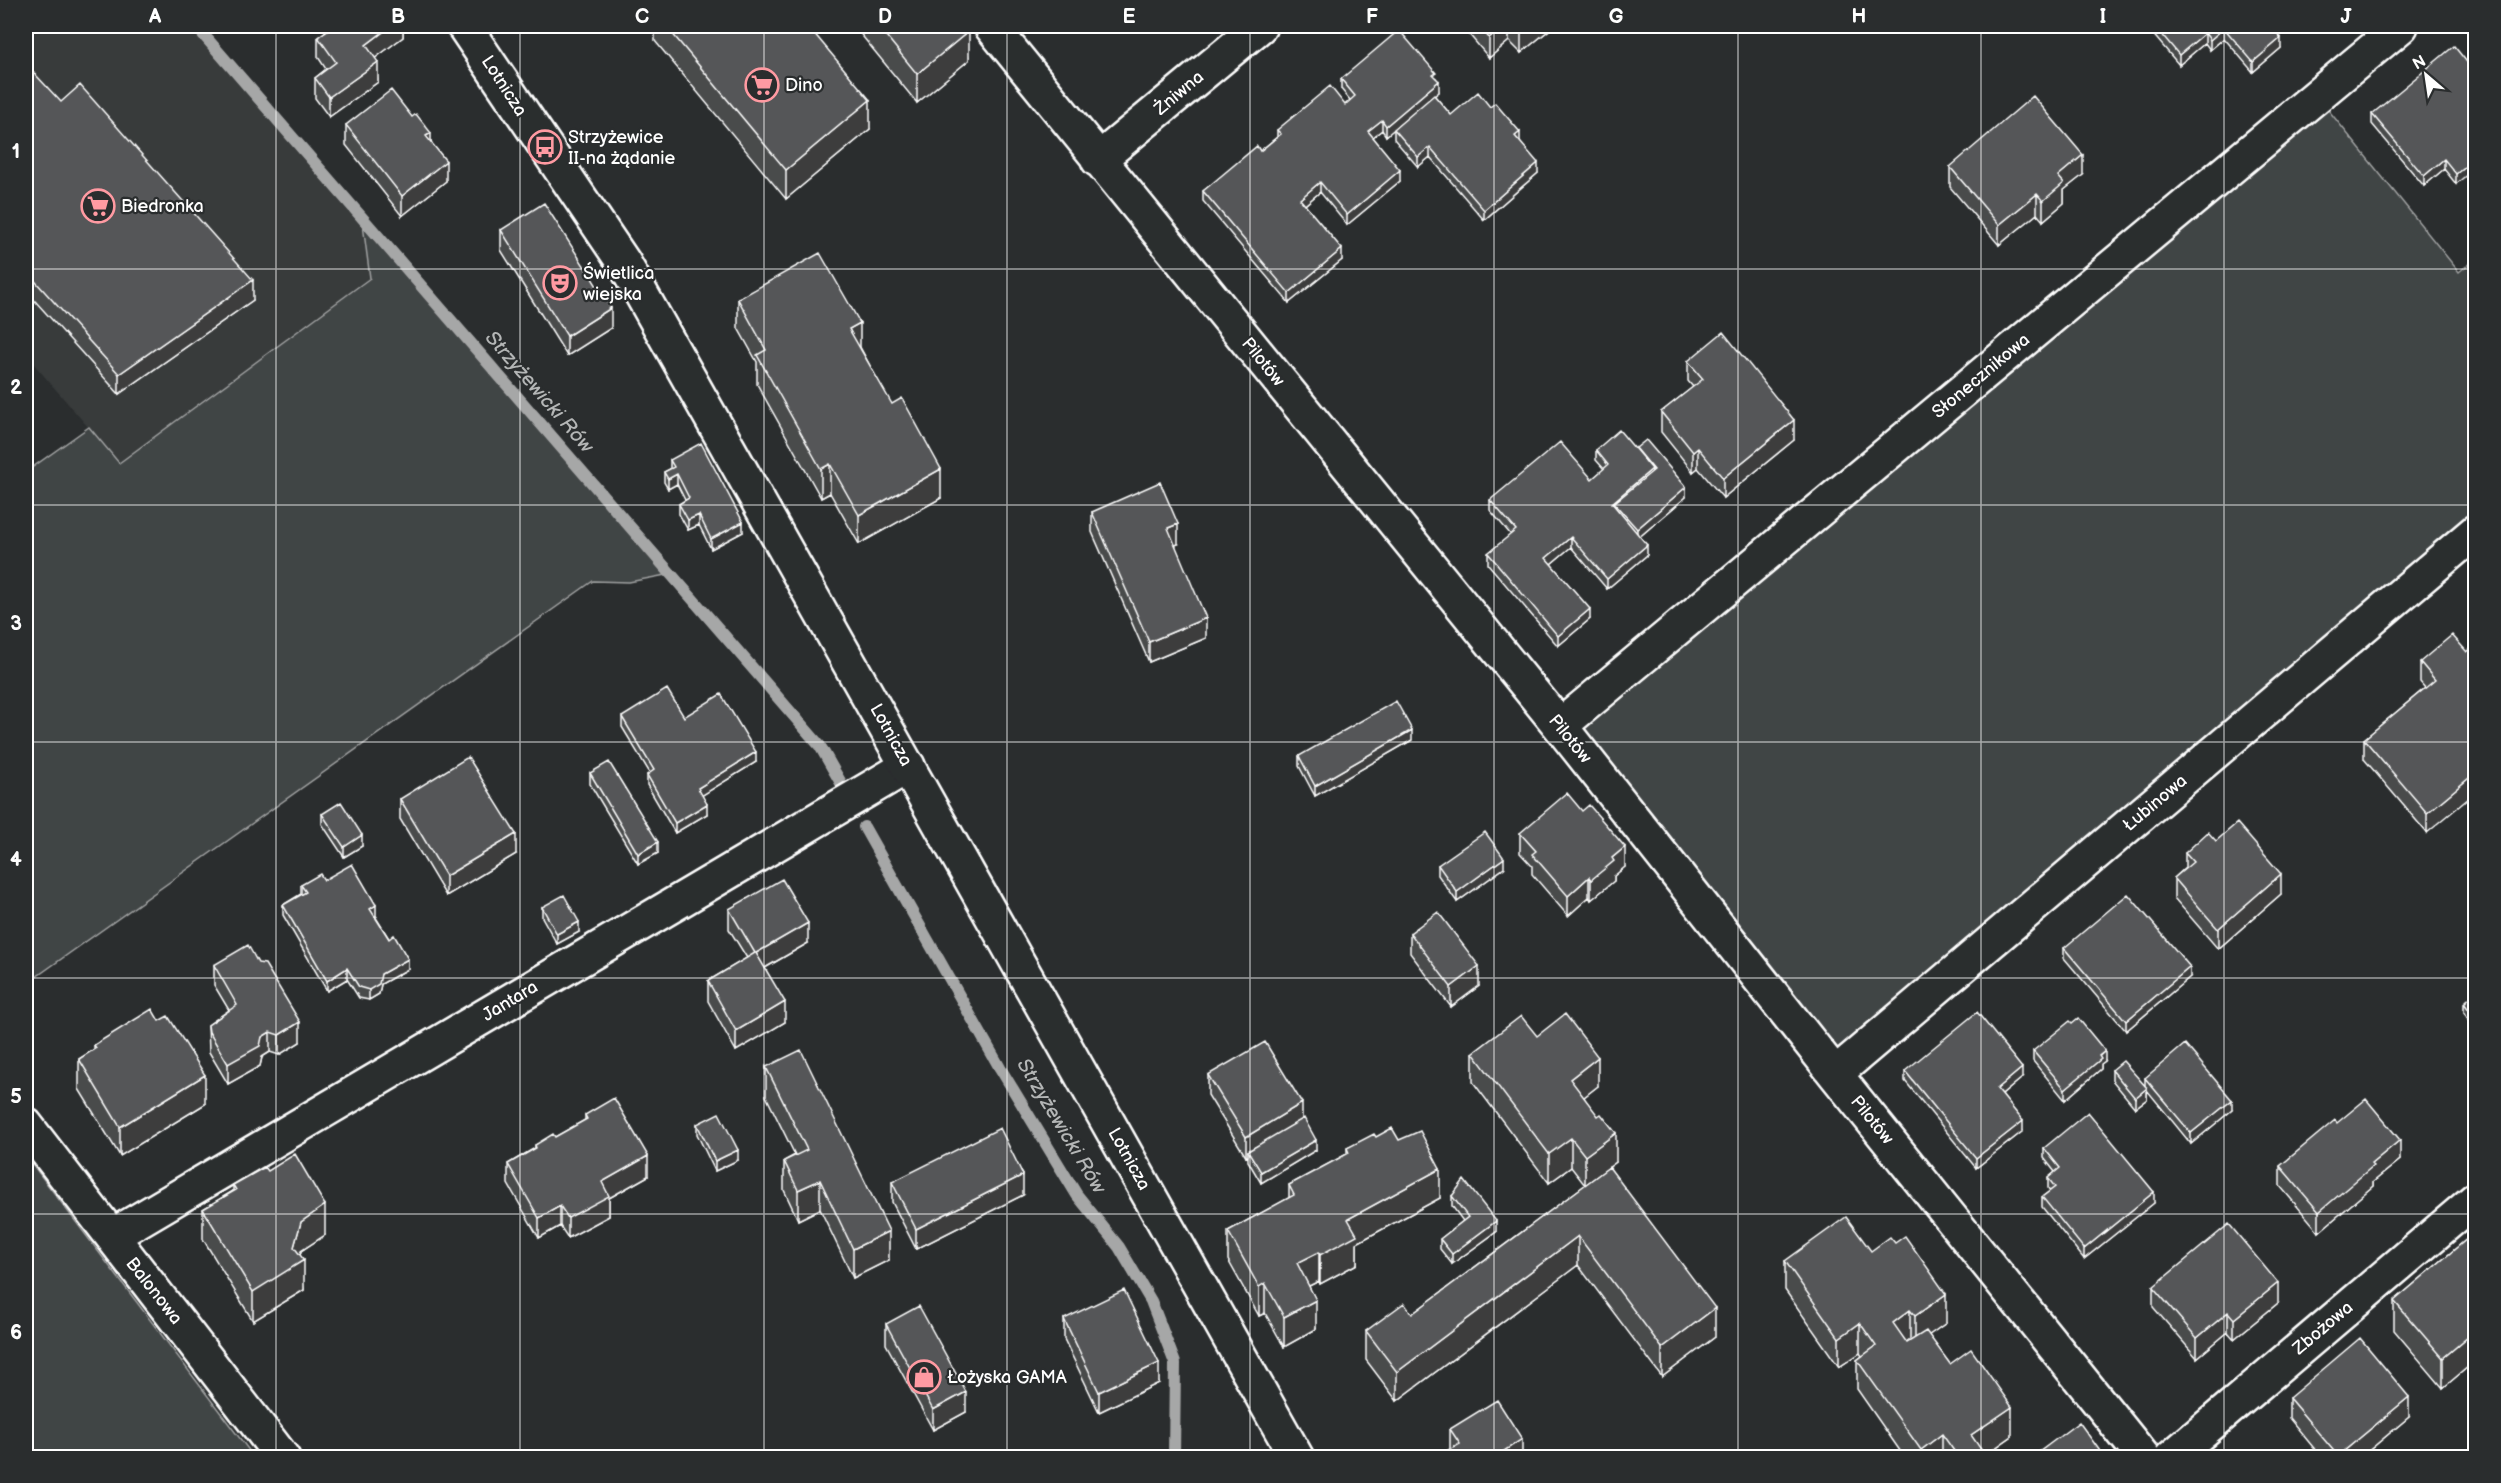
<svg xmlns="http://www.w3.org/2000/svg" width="2501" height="1483" font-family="'Balsamiq Sans',sans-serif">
<rect width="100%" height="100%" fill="#2a2d2e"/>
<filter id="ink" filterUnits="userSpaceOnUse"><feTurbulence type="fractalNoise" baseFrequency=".0167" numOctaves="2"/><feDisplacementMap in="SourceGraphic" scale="12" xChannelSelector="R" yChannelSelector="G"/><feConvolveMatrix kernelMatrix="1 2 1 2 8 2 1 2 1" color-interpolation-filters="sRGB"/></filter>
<g filter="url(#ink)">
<!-- built -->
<path fill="#373a3b" d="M26,26H196L362,217L371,278L119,463L26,355Z"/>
<!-- green -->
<path fill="#414445" stroke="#a0a2a2" stroke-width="1.5" d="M2317,96L2459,272L2475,259V531L1835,1074L1560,726Z
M362,217L671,574L629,582L593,581L26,984V472L89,427L119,463L370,278Z
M26,1156L254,1457H26Z"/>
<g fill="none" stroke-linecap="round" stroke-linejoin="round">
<!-- stream -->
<path stroke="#a6a7a7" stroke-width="12" d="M196,26L820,746L845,790
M864,827L1000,1068L1077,1195L1119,1247L1151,1301L1175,1363L1174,1458"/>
<defs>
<path id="minor" d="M991,26L1560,726L1835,1074L2144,1458
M1098,160L1260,26
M1560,726L2401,26
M1835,1074L2476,531
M26,1125L283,1458
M112,1236L908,766
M2171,1458L2476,1199"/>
<path id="tertiary" d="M464,26L624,263L1297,1458"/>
</defs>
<!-- minor casing -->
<use href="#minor" stroke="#fff" stroke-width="38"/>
<!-- tertiary casing -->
<use href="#tertiary" stroke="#fff" stroke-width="38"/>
<!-- minor -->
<use href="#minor" stroke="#2a2d2e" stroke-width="33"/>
<!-- tertiary -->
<use href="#tertiary" stroke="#2a2d2e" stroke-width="33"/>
</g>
<!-- wall -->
<path fill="#494b4c" stroke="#fff" stroke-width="1.5" d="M322,26H403V37L375,58L378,82L329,117L315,98V78L326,69L318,57V37L326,31Z
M655,26H808L870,129L786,199L655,41Z
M854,26H965L969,60L917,103Z
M1462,26H1554L1521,53L1509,41L1489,58Z
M2146,26H2271L2281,48L2253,72L2224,38L2210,50L2205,43L2179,65Z
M2475,72L2456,184L2444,169L2424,186L2372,124V114Z
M1436,78L1439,92L1434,95L1451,115L1520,142L1538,173L1484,220L1430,157L1418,167L1394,139V129L1386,136L1382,130L1373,137L1400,181L1347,225L1320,192L1305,205L1342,260L1289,303L1203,201V191L1260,151L1277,137V130L1345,105L1350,100L1341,89V79Z
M26,81L253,300L119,394L26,291Z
M346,125L431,141L446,181L402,216L346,145Z
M1950,167L2083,175L2064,190V203L2043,221L2037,214L1999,245L1950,187Z
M501,230L611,328L567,356L501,250Z
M738,299L860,347L941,498L859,544L830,493L821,498L757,384V362L738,328Z
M1688,361L1794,440L1723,498L1698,468L1693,472L1661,432V412L1693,387L1688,381Z
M1636,448L1686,497L1640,536L1647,555L1607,589L1571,547L1551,564L1590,619L1558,646L1488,564V553L1511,535L1490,510V500L1592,479L1604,469L1596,460V450L1636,451Z
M670,460L743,532L711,549L699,525L688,530L679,514V504L685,500L677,484L668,489L664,482V472L670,469Z
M1092,512L1178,544L1175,545L1206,638L1149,662L1092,532Z
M2467,652L2427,833L2364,759V739L2425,688L2420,682V662Z
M622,717H684L756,762L702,795L707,814L675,833L647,785V775L650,773L622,727Z
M1412,740L1315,796L1299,766V756Z
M590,773L658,853L638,864L590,784Z
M400,799L516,854L446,896L400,819Z
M1582,811L1625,867L1614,876V881L1591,900L1589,897L1568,916L1532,874V866L1520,853V833Z
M322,814L362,846L344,857L322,824Z
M2216,841L2281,894L2218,949L2174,898V878L2185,868V853Z
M1438,865L1504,868L1457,902L1438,875Z
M324,880L376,916H375L408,969L381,984L379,994L369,1000L359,998L347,979L327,991L283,915V905L301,894V885Z
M542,907L579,932L557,944L542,917Z
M729,909L808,943L765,968L785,1022L736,1051L708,1001V981L747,958L729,929Z
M1410,933L1479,986L1451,1007L1410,953Z
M2064,948L2190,977L2126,1031L2064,958Z
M214,965L300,1042L279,1055L270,1052L262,1057L260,1066L228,1084L209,1052L208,1025L229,1010L214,985Z
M2475,993V1028L2464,1013V1003Z
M159,1021L205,1104L120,1156L79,1089V1059L94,1050V1045Z
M1537,1036L1598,1086L1584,1097L1616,1162L1609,1167L1715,1337L1662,1377L1578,1265L1397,1401L1366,1360V1331L1412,1314L1585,1185L1571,1167L1549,1183L1473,1082V1053Z
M2033,1051L2105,1061L2101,1064V1069L2065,1100L2033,1061Z
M766,1067L889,1260L853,1278L820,1209L798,1220L784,1190V1161L795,1155L766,1096Z
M2112,1070L2145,1086V1078L2232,1110L2191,1144L2147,1090V1099L2135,1108L2112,1080Z
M1905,1071L2022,1078L2002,1095L2023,1131L1976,1168L1905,1081Z
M1208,1075L1302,1119L1316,1150L1261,1183L1248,1161V1156L1246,1157L1208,1095Z
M585,1115L648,1176L609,1198V1216L568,1238L560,1226L539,1238L508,1184V1164L535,1148V1145L555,1137L585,1120Z
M2337,1123L2400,1160L2373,1182V1186L2319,1232L2280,1186V1166Z
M697,1124L738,1160L715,1171L697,1134Z
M1376,1137L1399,1140L1440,1198L1357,1243V1264L1320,1284L1319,1281L1309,1286L1316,1329L1284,1347L1265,1313L1259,1316L1228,1260V1231L1289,1198V1185L1347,1154V1148Z
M2044,1148L2154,1203L2084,1259L2042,1207V1197L2050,1191L2048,1188V1178L2055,1172L2044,1158Z
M268,1171L325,1235L301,1251L300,1255L304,1290L253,1321L203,1239V1209L233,1191V1185Z
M892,1182L1023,1195L916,1249L892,1202Z
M1452,1196L1496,1232L1452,1264L1440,1249V1239L1463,1221L1452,1206Z
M2475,1232V1361L2443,1388L2394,1330V1301Z
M1871,1251L1946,1323L1928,1335L1950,1364L2012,1436L1985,1455L1987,1458H1905L1857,1389V1360L1862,1356L1860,1353L1839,1367L1785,1290V1261Z
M2153,1287L2278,1303L2234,1339L2228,1332L2197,1358L2153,1307Z
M1064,1319L1159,1383L1099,1412L1064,1339Z
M886,1324L966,1412L933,1430L886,1344Z
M2289,1398L2409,1417L2360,1458H2322L2289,1418Z
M1450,1429L1522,1458H1442V1454L1450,1449Z"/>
<!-- shaded-wall -->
<path fill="#3c3d3e" stroke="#fff" stroke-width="1.5" d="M391,26H403V37L366,65V45Z
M1503,26H1509V41L1489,58V38Z
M1530,26H1554L1521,53V33Z
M2224,28V38L2210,50V40Z
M969,31V60L917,103V74Z
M2205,33V43L2179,65V55Z
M2281,38V48L2253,72V62Z
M378,62V82L329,117V97Z
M1439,81V92L1386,136V126Z
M870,100V129L786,199V170Z
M1382,120V130L1368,141V131Z
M1520,132V143L1515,136Z
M431,133V153L426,136Z
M1430,147V157L1418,167V157Z
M2083,155V175L2064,190V203L2043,221V201L2058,176Z
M2475,158V168L2456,184V174Z
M2444,159V169L2424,186V176Z
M446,161V181L402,216V196Z
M1538,163V173L1484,220V210Z
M1400,170V181L1347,225V215Z
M1320,182V192L1300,209V199Z
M2037,194V214L1999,245V225Z
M1342,249V260L1289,303V293Z
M253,280V300L119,394V374Z
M611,308V328L567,356V336Z
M860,323V352L849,329Z
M1794,420V440L1723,498V478Z
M1698,448V468L1693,472V452Z
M830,464V493L821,498V469Z
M941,469V498L859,544V515Z
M1652,469V479L1614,503V511L1612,503Z
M677,474V484L668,489V479Z
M1686,487V497L1637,539V529Z
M699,515V525L688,530V520Z
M743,522V532L711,549V539Z
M1178,524V544L1168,548V528Z
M1571,537V547L1546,568V558Z
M1647,545V555L1607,589V579Z
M1590,609V619L1558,646V636Z
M1206,618V638L1149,662V642Z
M1412,730V740L1315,796V786Z
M756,752V762L698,798V788Z
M2475,773V793L2427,833V813Z
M707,804V814L675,833V823Z
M516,834V854L446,896V876Z
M362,835V846L344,857V847Z
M658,842V853L638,864V854Z
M1625,847V867L1614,876V881L1591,900V880L1612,858Z
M1504,858V868L1457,902V892Z
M2281,874V894L2218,949V929Z
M1589,877V897L1568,916V896Z
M376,905V916L370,919V909Z
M579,922V932L557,944V934Z
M808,923V943L756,973V953Z
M408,959V969L381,984L379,994L369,1000V990L381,974Z
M1479,966V986L1451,1007V987Z
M2190,967V977L2126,1031V1021Z
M347,968V979L327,991V981Z
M785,1002V1022L736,1051V1031Z
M300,1022V1042L279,1055V1035Z
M270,1032V1052L262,1057L260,1066L228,1084V1064L262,1037Z
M2105,1051V1061L2101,1064V1069L2065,1100V1089Z
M1598,1057V1086L1570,1108V1079Z
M2022,1068V1078L1997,1099V1089Z
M205,1075V1104L120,1156V1127Z
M2147,1088V1099L2135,1108V1098Z
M2232,1100V1110L2191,1144V1133Z
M1302,1103V1123L1248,1151V1156L1246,1157V1137Z
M2023,1121V1131L1976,1168V1158Z
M1616,1133V1162L1585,1185V1156Z
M1571,1138V1167L1549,1183V1154Z
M1316,1140V1150L1261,1183V1172Z
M2400,1140V1160L2373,1182V1186L2319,1232V1212L2371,1164Z
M738,1150V1160L715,1171V1161Z
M648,1156V1176L609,1198V1216L568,1238V1218L602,1182Z
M1440,1169V1198L1357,1243V1264L1320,1284V1255L1348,1219Z
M1023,1175V1195L916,1249V1229Z
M820,1180V1209L798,1220V1190Z
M2154,1192V1203L2084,1259V1249Z
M325,1205V1235L301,1251L297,1264L304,1260V1290L253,1321V1292L294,1247L301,1222Z
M560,1206V1226L539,1238V1218Z
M1496,1221V1232L1452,1264V1254Z
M889,1231V1260L853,1278V1249Z
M1578,1236V1265L1397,1401V1372Z
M1319,1252V1281L1297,1292V1263Z
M1265,1283V1313L1259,1316V1287Z
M2278,1283V1303L2234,1339V1319Z
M1946,1294V1323L1915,1345V1316Z
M1316,1300V1329L1284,1347V1317Z
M1715,1308V1337L1662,1377V1348Z
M1910,1310V1339L1893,1352V1323Z
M2228,1312V1332L2197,1358V1338Z
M1860,1323V1353L1839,1367V1338Z
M2475,1331V1361L2443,1388V1358Z
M1159,1363V1383L1099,1412V1392Z
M966,1392V1412L933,1430V1410Z
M2409,1397V1417L2360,1458H2338V1456Z
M2012,1407V1436L1981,1458L1971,1435Z
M1942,1434V1458H1921V1450Z
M1522,1439V1458H1495V1457Z"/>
<!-- building -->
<path fill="#555758" stroke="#fff" stroke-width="1.5" d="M333,26H391L366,45L378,62L329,97L315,78L336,62L318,37Z
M666,26H808L870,100L786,170Z
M878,26H965L969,31L917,74Z
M1479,26H1503L1489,38Z
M1514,26H1530L1521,33Z
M2155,26H2271L2281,38L2253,62L2224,28L2210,40L2205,33L2179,55Z
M1399,30L1436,73L1433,75L1439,81L1386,126L1382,120L1368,131L1400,170L1347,215L1320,182L1300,199L1342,249L1289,293L1203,191L1257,146L1260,151L1281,134L1277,130L1330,86L1345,105L1355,96L1341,79Z
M2454,46L2475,72V158L2456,174L2444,159L2424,176L2372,114Z
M34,73L61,102L80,85L253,280L119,374L26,271V81Z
M391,90L412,117L416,114L431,133L426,136L446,161L402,196L346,125Z
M1478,92L1490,107L1495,103L1520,132L1515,136L1538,163L1484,210L1430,147L1418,157L1394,129L1434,95L1451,115Z
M2033,96L2083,155L2058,176L2064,183L2043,201L2037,194L1999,225L1950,167Z
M544,203L611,308L567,336L501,230Z
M820,253L860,323L849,329L892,404L902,398L941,469L859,515L830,464L821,469L757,355L766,350L738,299Z
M1723,332L1794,420L1723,478L1698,448L1693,452L1661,412L1703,379L1688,361Z
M1619,430L1652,469L1612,503L1647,545L1607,579L1571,537L1546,558L1590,609L1558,636L1488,553L1516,530L1490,500L1560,442L1592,479L1608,465L1596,450Z
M1646,440L1686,487L1637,529L1614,503L1654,470L1636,448Z
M701,443L743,522L711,539L699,515L688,520L679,504L689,498L677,474L668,479L664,472L674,467L670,460Z
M1160,482L1178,524L1168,528L1206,618L1149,642L1092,512Z
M2452,635L2467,652L2472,648L2475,652V773L2427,813L2364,739L2435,680L2420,662Z
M667,689L684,717L721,694L756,752L698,788L707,804L675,823L647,775L654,770L622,717Z
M1396,701L1412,730L1315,786L1299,756Z
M468,757L516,834L446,876L400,799Z
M609,762L658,842L638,854L590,773Z
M1567,793L1582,811L1589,805L1625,847L1612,858L1614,861L1591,880L1589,877L1568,896L1532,854L1536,851L1520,833Z
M341,802L362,835L344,847L322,814Z
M2237,823L2281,874L2218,929L2174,878L2193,862L2185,853L2208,832L2216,841Z
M1485,832L1504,858L1457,892L1438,865Z
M352,864L376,905L370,909L389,939L394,935L408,959L381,974L379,984L369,990L359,987L347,968L327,981L283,905L306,892L301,885L320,874L324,880Z
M782,879L808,923L756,953L785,1002L736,1031L708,981L755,953L729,909Z
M2128,894L2190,967L2126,1021L2064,948Z
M564,895L579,922L557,934L542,907Z
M1438,912L1479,966L1451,987L1410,933Z
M248,945L258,963L265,964L300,1022L279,1035L270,1032L262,1037L260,1046L228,1064L209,1032L208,1025L237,1005L214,965Z
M2475,993V1018L2464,1003Z
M152,1009L159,1021L168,1016L205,1075L120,1127L79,1059L96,1048L94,1045Z
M1977,1012L2022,1068L1997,1089L2023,1121L1976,1158L1905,1071Z
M1565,1014L1598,1057L1570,1079L1598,1116L1601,1114L1616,1133L1585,1156L1571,1138L1549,1154L1473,1053L1521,1016L1537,1036Z
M2078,1018L2105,1051L2099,1056L2101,1059L2065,1089L2033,1051L2070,1021L2072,1023Z
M1265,1042L1302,1103L1246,1137L1208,1075Z
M2185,1044L2232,1100L2191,1133L2145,1078Z
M801,1050L889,1231L853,1249L820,1180L798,1190L784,1161L807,1150L766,1067Z
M2123,1061L2147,1088L2135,1098L2112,1070Z
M614,1098L648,1156L602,1182L609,1196L568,1218L560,1206L539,1218L508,1164L536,1148L535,1145L553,1134L555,1137L587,1119L585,1115Z
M2366,1099L2400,1140L2371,1164L2373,1166L2319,1212L2280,1166L2335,1120L2337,1123Z
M2088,1112L2154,1192L2084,1249L2042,1197L2055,1187L2048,1178L2060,1168L2044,1148Z
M719,1113L738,1150L715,1161L697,1124Z
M1304,1118L1316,1140L1261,1172L1248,1151Z
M1000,1128L1023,1175L916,1229L892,1182Z
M1392,1128L1399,1140L1420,1131L1440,1169L1348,1219L1357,1235L1320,1255L1319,1252L1297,1263L1316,1300L1284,1317L1265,1283L1259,1287L1228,1231L1294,1195L1289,1185L1349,1153L1347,1148L1374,1134L1376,1137Z
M295,1154L325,1205L301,1222L294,1247L304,1260L253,1292L203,1209L236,1190L233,1185L265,1167L268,1171Z
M1609,1167L1715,1308L1662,1348L1578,1236L1397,1372L1366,1331L1404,1303L1412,1314Z
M1464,1180L1496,1221L1452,1254L1440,1239L1468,1217L1452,1196Z
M1846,1217L1871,1251L1890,1237L1895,1243L1905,1236L1946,1294L1915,1316L1910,1310L1893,1323L1907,1343L1926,1331L1950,1364L1971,1349L2012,1407L1971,1435L1987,1458H1959L1942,1434L1921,1450L1857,1360L1876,1346L1860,1323L1839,1338L1785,1261Z
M2229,1224L2278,1283L2234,1319L2228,1312L2197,1338L2153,1287Z
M2475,1232V1331L2443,1358L2394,1301Z
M1124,1290L1159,1363L1099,1392L1064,1319Z
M919,1306L966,1392L933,1410L886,1324Z
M2360,1338L2409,1397L2338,1456L2289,1398Z
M1497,1400L1522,1439L1495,1457V1458H1444L1442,1454L1460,1444L1450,1429Z
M2079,1422L2105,1458H2031Z"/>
</g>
<!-- grid -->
<path fill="none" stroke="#fff" stroke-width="1.5" stroke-opacity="0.55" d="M276,26V1458M520,26V1458M764,26V1458M1007,26V1458M1250,26V1458M1494,26V1458M1738,26V1458M1981,26V1458M2224,26V1458M26,269H2476M26,505H2476M26,742H2476M26,978H2476M26,1214H2476"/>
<!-- icons -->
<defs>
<symbol id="supermarket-ring" viewBox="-11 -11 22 22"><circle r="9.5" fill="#2a2d2e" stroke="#ff9aa2" stroke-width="1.5"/><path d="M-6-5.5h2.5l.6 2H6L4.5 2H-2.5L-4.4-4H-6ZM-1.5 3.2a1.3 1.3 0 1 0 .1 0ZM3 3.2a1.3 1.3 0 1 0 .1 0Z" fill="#ff9aa2"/></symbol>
<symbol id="bus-ring" viewBox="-11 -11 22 22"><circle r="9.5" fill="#2a2d2e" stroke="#ff9aa2" stroke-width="1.5"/><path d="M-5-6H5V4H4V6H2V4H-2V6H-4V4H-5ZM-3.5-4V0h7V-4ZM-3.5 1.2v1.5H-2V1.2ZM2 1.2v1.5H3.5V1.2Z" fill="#ff9aa2"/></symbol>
<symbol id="theatre-ring" viewBox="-11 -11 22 22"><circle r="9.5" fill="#2a2d2e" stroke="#ff9aa2" stroke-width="1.5"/><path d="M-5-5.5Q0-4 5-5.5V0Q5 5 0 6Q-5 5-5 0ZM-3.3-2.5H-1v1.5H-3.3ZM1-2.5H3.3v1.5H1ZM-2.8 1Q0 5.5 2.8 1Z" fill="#ff9aa2"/></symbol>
<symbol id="shop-ring" viewBox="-11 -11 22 22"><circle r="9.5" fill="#2a2d2e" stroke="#ff9aa2" stroke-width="1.5"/><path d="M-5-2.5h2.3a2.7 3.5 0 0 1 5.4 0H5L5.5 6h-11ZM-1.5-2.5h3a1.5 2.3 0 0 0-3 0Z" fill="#ff9aa2"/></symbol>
</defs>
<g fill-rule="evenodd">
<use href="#supermarket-ring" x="743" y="66" width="38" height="38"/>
<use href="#bus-ring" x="526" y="128" width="38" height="38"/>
<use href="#supermarket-ring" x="79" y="187" width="38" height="38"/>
<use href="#theatre-ring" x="541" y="264" width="38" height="38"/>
<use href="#shop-ring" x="905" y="1358" width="38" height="38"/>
</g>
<g text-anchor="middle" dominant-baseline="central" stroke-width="4.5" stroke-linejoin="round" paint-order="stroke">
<!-- poi labels -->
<g font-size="18" fill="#fff" stroke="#2a2d2e" text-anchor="start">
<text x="785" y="85">Dino</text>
<text x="568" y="137">Strzyżewice<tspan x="568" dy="21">II-na żądanie</tspan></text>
<text x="121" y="206">Biedronka</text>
<text x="583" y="273">Świetlica<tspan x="583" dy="21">wiejska</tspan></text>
<text x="947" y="1377">Łożyska GAMA</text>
</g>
<!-- street labels -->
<g font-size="18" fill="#fff" stroke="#2a2d2e">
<text transform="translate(504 86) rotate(57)">Lotnicza</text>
<text transform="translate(1179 93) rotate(-40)">Żniwna</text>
<text transform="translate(1263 362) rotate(51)">Pilotów</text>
<text transform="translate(1981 376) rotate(-40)">Słonecznikowa</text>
<text transform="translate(891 735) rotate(61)">Lotnicza</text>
<text transform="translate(1570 739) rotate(51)">Pilotów</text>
<text transform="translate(2155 803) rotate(-40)">Łubinowa</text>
<text transform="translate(510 1001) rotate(-31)">Jantara</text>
<text transform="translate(1872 1120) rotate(51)">Pilotów</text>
<text transform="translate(1129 1159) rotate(61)">Lotnicza</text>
<text transform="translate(154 1291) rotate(52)">Balonowa</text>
<text transform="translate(2323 1328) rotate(-40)">Zbożowa</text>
</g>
<!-- water labels -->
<g font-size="20" font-style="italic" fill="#b4b6b6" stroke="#2a2d2e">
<text transform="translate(539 392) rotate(49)">Strzyżewicki Rów</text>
<text transform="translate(1061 1126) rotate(59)">Strzyżewicki Rów</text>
</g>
</g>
<!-- margin -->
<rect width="2501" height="1483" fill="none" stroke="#2a2d2e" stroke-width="66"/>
<!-- north arrow -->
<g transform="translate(2426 75) rotate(331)" stroke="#2a2d2e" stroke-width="4.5" paint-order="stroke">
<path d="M0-4.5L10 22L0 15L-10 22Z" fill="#ffffff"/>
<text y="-9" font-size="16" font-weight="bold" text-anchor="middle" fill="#ffffff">N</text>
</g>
<rect x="33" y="33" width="2435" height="1417" fill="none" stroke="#fff" stroke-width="2"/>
<g font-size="20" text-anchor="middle" font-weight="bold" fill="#fff">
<text x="155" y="23">A</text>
<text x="398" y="23">B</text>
<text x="642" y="23">C</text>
<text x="885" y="23">D</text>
<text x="1129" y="23">E</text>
<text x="1372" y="23">F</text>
<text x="1616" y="23">G</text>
<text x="1859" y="23">H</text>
<text x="2103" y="23">I</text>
<text x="2346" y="23">J</text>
<text x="16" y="158">1</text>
<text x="16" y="394">2</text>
<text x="16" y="630">3</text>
<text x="16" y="866">4</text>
<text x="16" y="1103">5</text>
<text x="16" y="1339">6</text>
</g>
</svg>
